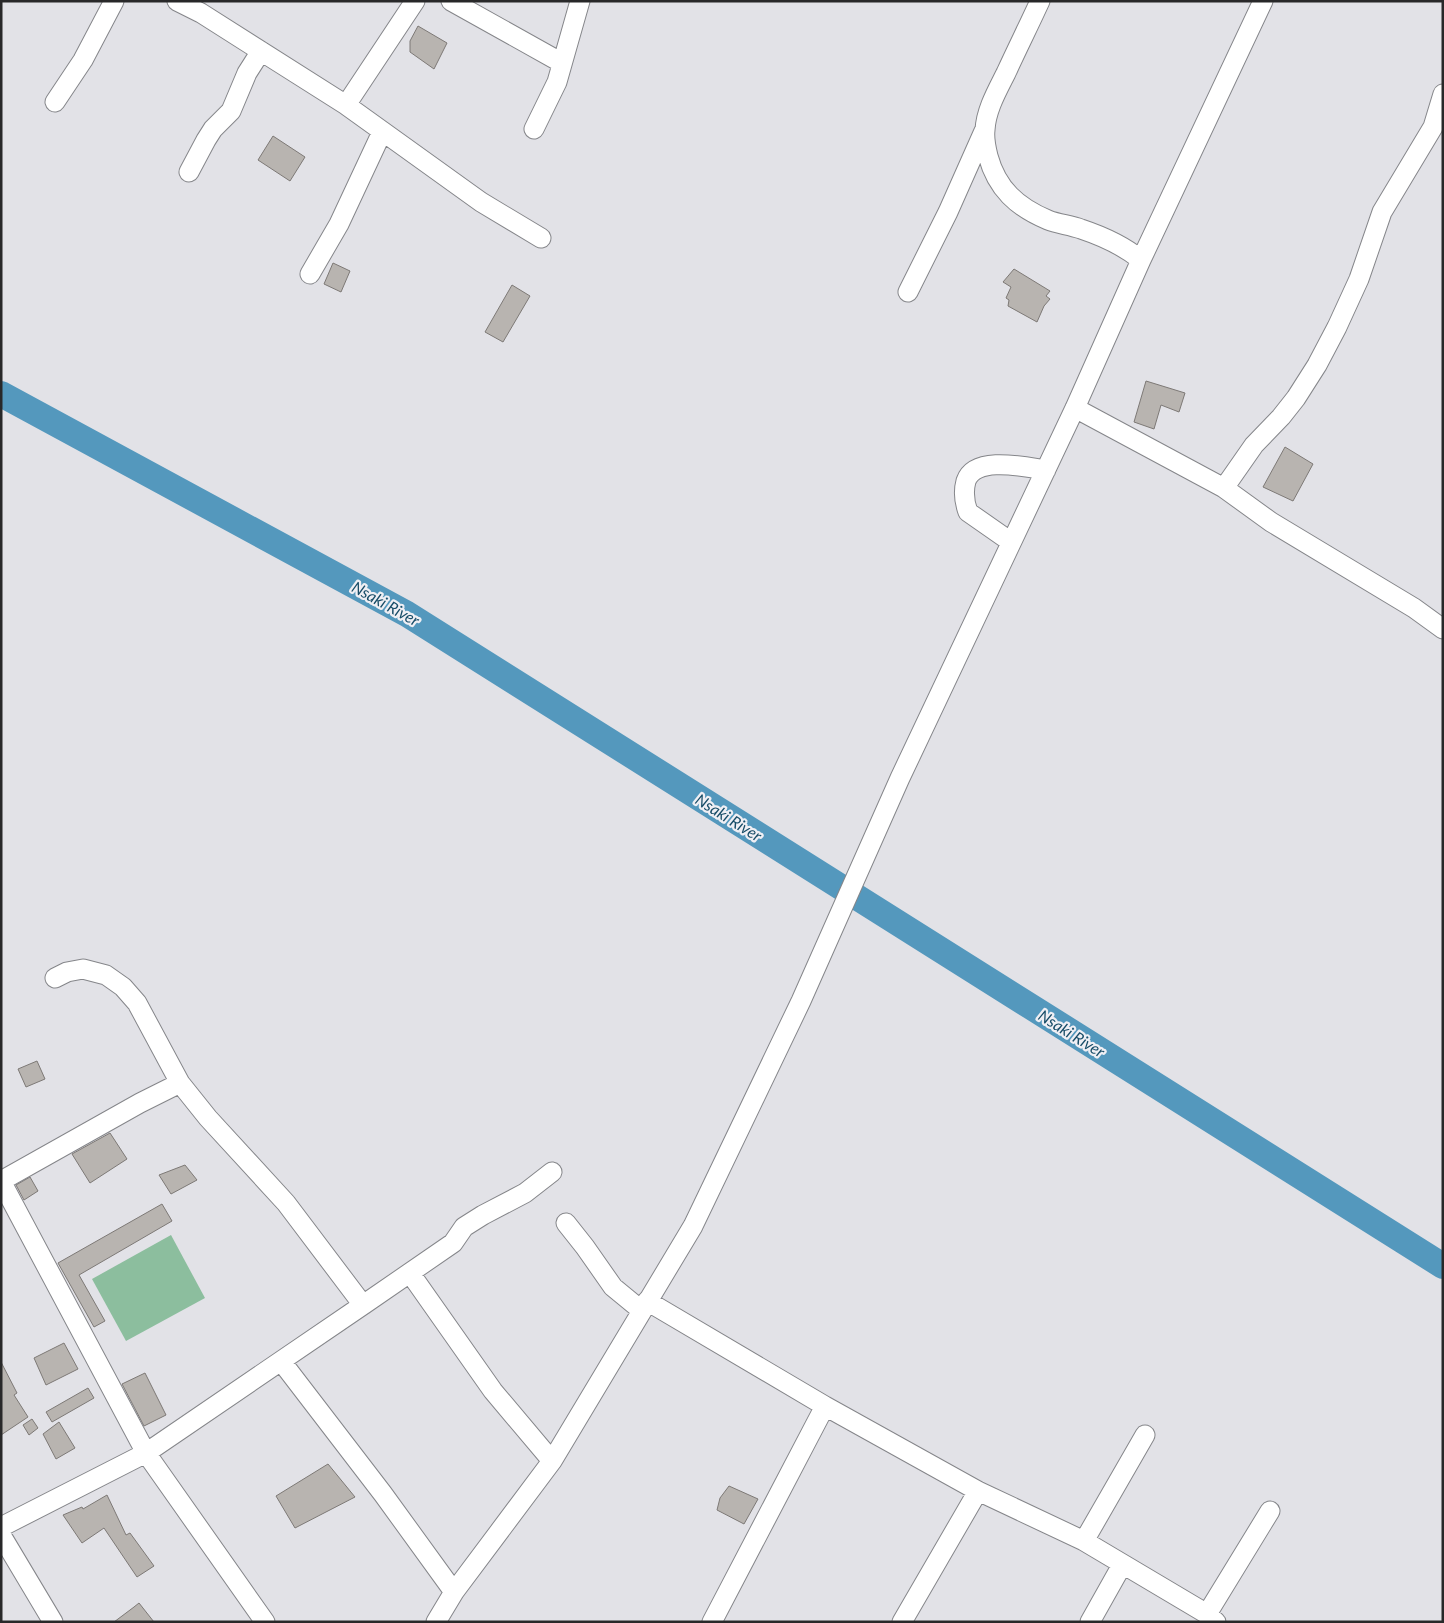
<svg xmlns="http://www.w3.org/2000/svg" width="1444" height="1623" font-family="Lato,sans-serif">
<rect width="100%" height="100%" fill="#e2e2e7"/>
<!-- green -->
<path fill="#8cbe9e" d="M171,1235L205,1298L126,1341L92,1279Z"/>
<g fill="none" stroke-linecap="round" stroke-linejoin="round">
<!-- river -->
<path stroke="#5498bd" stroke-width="26" d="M1,394L407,614L1443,1266"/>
</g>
<!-- building -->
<path fill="#b8b4b0" stroke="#7d7976" d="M418,26L447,43L434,69L410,52V41Z
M273,136L305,157L290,181L258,160Z
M333,263L350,271L341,292L324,284Z
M1014,269L1050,291L1046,296L1050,299L1044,306L1037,322L1008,306L1009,300L1006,298L1011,287L1003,282Z
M512,285L530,296L503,342L485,332Z
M1146,381L1185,393L1179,412L1161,405L1154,429L1134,422Z
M1285,447L1313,464L1293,501L1263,487Z
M37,1061L45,1079L26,1087L18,1069Z
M110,1133L127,1159L90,1183L72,1154Z
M185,1165L197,1180L171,1194L159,1175Z
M30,1177L38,1191L24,1200L16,1185Z
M162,1204L172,1221L79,1275L105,1321L94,1327L58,1263Z
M64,1343L78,1369L46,1385L34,1358Z
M1,1362L17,1393L14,1395L28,1417L1,1435Z
M145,1373L166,1415L144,1426L122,1384Z
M88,1388L94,1398L52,1422L46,1412Z
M32,1419L38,1428L29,1435L23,1425Z
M59,1422L75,1448L56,1459L43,1434Z
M328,1464L355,1497L295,1528L276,1496Z
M729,1486L758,1499L744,1524L717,1510L720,1498Z
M107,1495L126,1535L130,1533L154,1566L137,1577L104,1528L82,1543L63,1515L82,1507L83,1509Z
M139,1603L154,1622H114L134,1607Z"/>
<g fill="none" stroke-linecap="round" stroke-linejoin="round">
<defs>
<path id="minor" d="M177,1L201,13L346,105L481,202L541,238
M451,1L562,63
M1040,1C1029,25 1017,49 1006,73C997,91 986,110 985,130C984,138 986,148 988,156C997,189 1017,207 1048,220C1058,224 1070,225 1081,229C1102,236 1124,246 1141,260
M55,102L83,60L114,1
M346,105L415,1
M534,129L557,82L580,1
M189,172L206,140L213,129L231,111L247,73L261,51
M310,274L339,224L382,132
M908,292L948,212L984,131
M1075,408L1224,488L1271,522L1414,608L1443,629
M1224,488L1254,445L1281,417L1296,398L1317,365L1337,327L1359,279L1382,212L1433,127L1443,94
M1011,542L968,512C964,501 963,492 966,481C975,455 1025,467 1046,470
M55,978L67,972L83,969L106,975L123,987L137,1003L180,1083
M180,1083L208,1118L286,1203L363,1305L146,1453L1,1181L140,1103Z
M566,1223L585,1247L613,1287L641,1310
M410,1273L493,1391L552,1461
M647,1301L825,1406L978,1491L1084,1541L1207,1614L1216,1622
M363,1305L453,1243L464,1227L483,1215L525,1193L552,1172
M281,1361L383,1494L454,1592
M1,1527L146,1453L265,1622
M1,1535L53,1622
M1084,1541L1145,1435
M1207,1614L1270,1511
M436,1622L454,1592L552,1461L693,1226L801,1001L900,778L1075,408L1141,260L1263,1
M712,1622L825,1406
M902,1622L978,1491
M1090,1622L1122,1565"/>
</defs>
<!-- minor casing -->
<use href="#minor" stroke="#85868a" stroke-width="21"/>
<!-- minor -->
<use href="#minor" stroke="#fff" stroke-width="19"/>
</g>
<g text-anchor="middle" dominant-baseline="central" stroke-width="4.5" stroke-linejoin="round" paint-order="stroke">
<!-- water labels -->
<g font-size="16" font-style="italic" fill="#184d68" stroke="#efeff4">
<text transform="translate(386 603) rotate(29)">Nsaki River</text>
<text transform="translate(729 817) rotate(32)">Nsaki River</text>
<text transform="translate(1072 1033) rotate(32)">Nsaki River</text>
</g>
</g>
<!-- border -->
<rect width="1444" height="1623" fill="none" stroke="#282829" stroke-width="5"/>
</svg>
